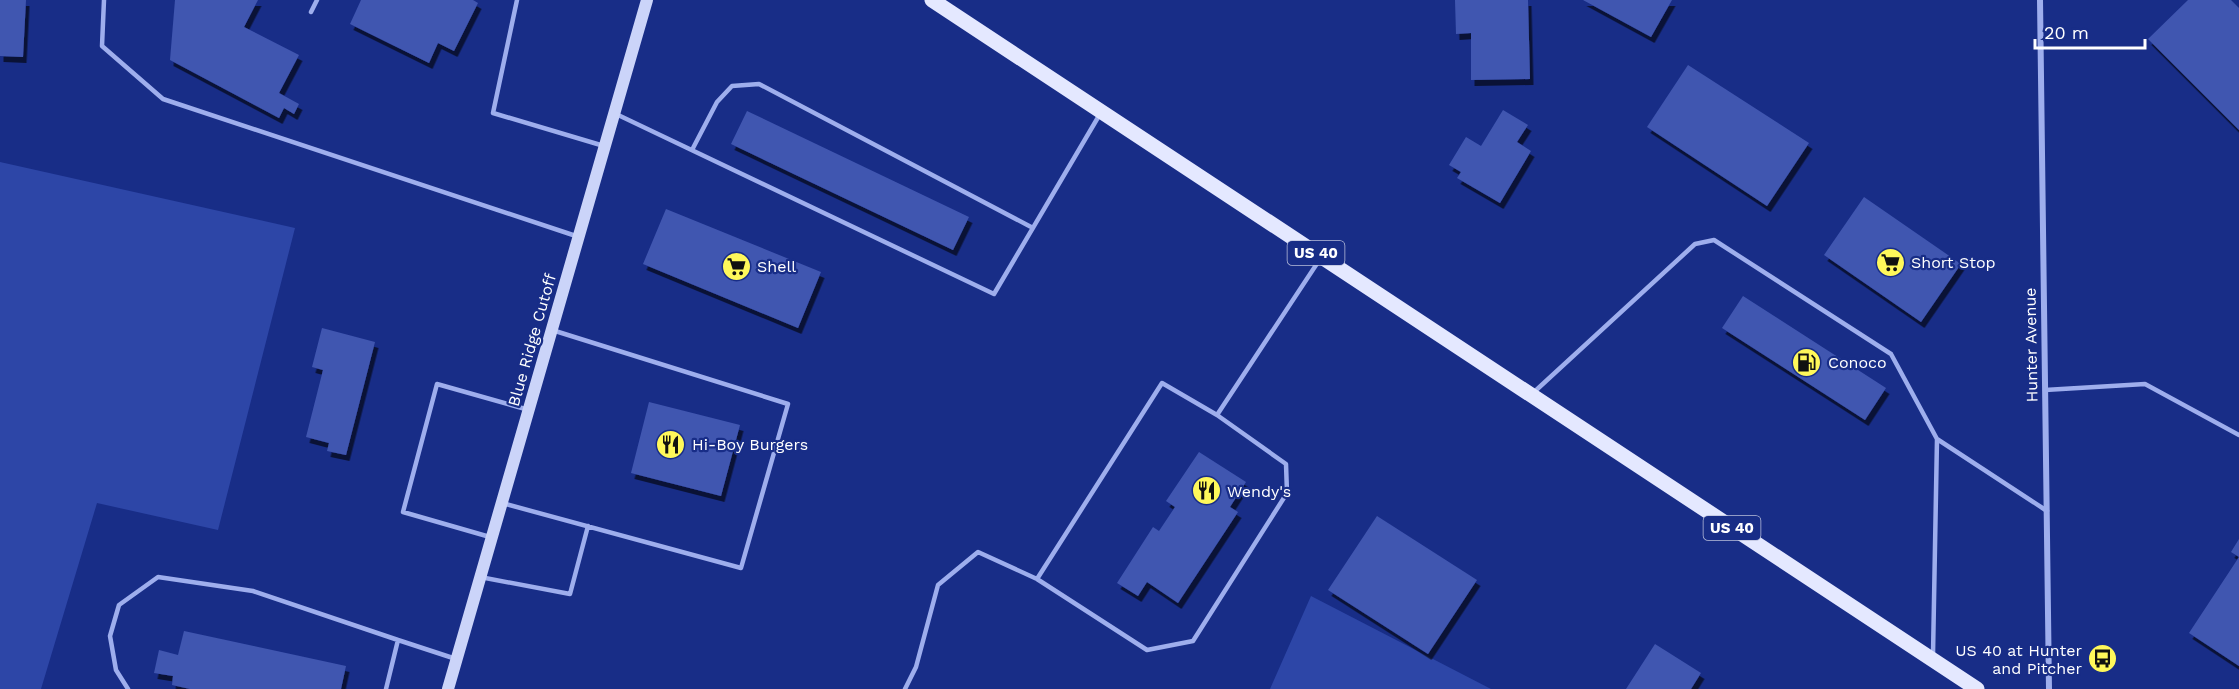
<svg xmlns="http://www.w3.org/2000/svg" width="2239" height="689" font-family="'Work Sans',sans-serif">
<defs>
<filter id="shadow"><feDropShadow dx="3.5" dy="6" stdDeviation="0" flood-color="#0009"/></filter>
</defs>
<rect width="100%" height="100%" fill="#182d87"/>
<!-- green -->
<path fill="#2d46a7" d="M0,162L295,228L218,530L97,503L41,689H0Z
M1311,596L1491,689H1270Z"/>
<!-- building -->
<path fill="#4056b0" filter="url(#shadow)" d="M0,0H26L23,57L0,56Z
M175,0H258L244,27L299,55L279,93L299,104L294,114L284,108L279,118L170,60Z
M361,0H473L478,3L454,51L438,43L429,63L350,24Z
M1455,0H1528L1530,79L1471,80V33L1456,34Z
M1583,0H1672L1651,37Z
M2188,0H2231L2239,8V130L2148,39Z
M1688,65L1809,143L1767,206L1647,127Z
M1503,110L1528,125L1517,142L1531,151L1500,203L1457,178L1461,172L1449,165L1466,137L1481,146Z
M747,111L969,217L953,250L731,144Z
M1864,197L1961,264L1921,322L1824,255Z
M666,209L821,272L798,328L643,264Z
M1743,296L1886,388L1865,420L1722,328Z
M322,328L375,342L346,455L327,451L329,443L306,437L323,370L312,367Z
M649,402L740,425L721,496L631,473Z
M1199,452L1246,482L1230,507L1238,512L1178,603L1147,582L1138,596L1117,583L1153,527L1159,531L1175,507L1166,501Z
M1377,516L1477,580L1428,654L1328,590Z
M2239,539V666L2189,633L2239,557L2231,552Z
M184,631L346,666L341,689H190L172,685L173,676L154,673L159,650L178,655Z
M1655,644L1701,673L1691,689H1626Z"/>
<g fill="none" stroke-linecap="round" stroke-linejoin="round">
<!-- service -->
<path stroke="#9eaeed" stroke-width="4.5" d="M104,0L102,46L163,99L576,236
M517,0L493,113L604,146
M311,12L317,0
M616,114L994,294L1100,114
M692,150L717,102L732,86L759,84L1033,228
M1162,383L1217,415L1286,464L1287,493L1193,641L1147,650L1037,579Z
M2045,390L2145,384L2239,435
M1533,393L1695,244L1714,240L1891,354L1937,439L2047,511
M1217,415L1320,259
M502,503L741,568L788,404L552,330
M490,537L403,512L437,384L529,410
M480,577L570,594L588,526
M1933,655L1937,439
M128,689L116,670L110,636L119,605L158,577L253,591L398,640
M386,689L398,640L456,659
M905,689L916,667L938,585L978,552L1037,579"/>
<!-- minor -->
<path stroke="#9eaeed" stroke-width="6" d="M2040,0L2049,689"/>
<!-- secondary -->
<path stroke="#cbd4f9" stroke-width="12" d="M448,689L647,0"/>
<!-- primary -->
<path stroke="#e4e8ff" stroke-width="15" d="M932,0L1977,689"/>
</g>
<!-- icons -->
<defs>
<symbol id="supermarket-disc" viewBox="-11 -11 22 22"><circle r="9.5" fill="#fff85a" stroke="#182d87"/><path d="M-6-5.5h2.5l.6 2H6L4.5 2H-2.5L-4.4-4H-6ZM-1.5 3.2a1.3 1.3 0 1 0 .1 0ZM3 3.2a1.3 1.3 0 1 0 .1 0Z" fill="#111"/></symbol>
<symbol id="fuel-disc" viewBox="-11 -11 22 22"><circle r="9.5" fill="#fff85a" stroke="#182d87"/><path d="M-5.5-6h7V0h2V4h1.3V-2.5L3-4.5l.8-.8L6-3V5H2.5V1h-1V6h-7ZM-4.2-4.7v3.2H.2V-4.7Z" fill="#111"/></symbol>
<symbol id="restaurant-disc" viewBox="-11 -11 22 22"><circle r="9.5" fill="#fff85a" stroke="#182d87"/><path d="M-5-6h1v4h1v-4h1v4h1v-4h1v5L-1.5 .5V6h-2V.5L-5-1ZM5-6V6H3V1.5H1.5Q1.5-4 5-6Z" fill="#111"/></symbol>
<symbol id="bus-disc" viewBox="-11 -11 22 22"><circle r="9.5" fill="#fff85a" stroke="#182d87"/><path d="M-5-6H5V4H4V6H2V4H-2V6H-4V4H-5ZM-3.5-4V0h7V-4ZM-3.5 1.2v1.5H-2V1.2ZM2 1.2v1.5H3.5V1.2Z" fill="#111"/></symbol>
</defs>
<g fill-rule="evenodd">
<use href="#supermarket-disc" x="1874" y="246" width="33" height="33"/>
<use href="#supermarket-disc" x="720" y="250" width="33" height="33"/>
<use href="#fuel-disc" x="1790" y="346" width="33" height="33"/>
<use href="#restaurant-disc" x="654" y="428" width="33" height="33"/>
<use href="#restaurant-disc" x="1190" y="474" width="33" height="33"/>
<use href="#bus-disc" x="2086" y="642" width="33" height="33"/>
</g>
<g text-anchor="middle" dominant-baseline="central" stroke-width="4.5" stroke-linejoin="round" paint-order="stroke">
<!-- shield labels -->
<g fill="#182d87" stroke="#bac0db" stroke-width="1.5">
<rect x="1287.5" y="241" width="57" height="24" rx="4.5"/>
<rect x="1703.5" y="516" width="57" height="24" rx="4.5"/>
</g>
<g font-size="15" font-weight="bold" fill="#fff">
<text x="1316" y="253">US 40</text>
<text x="1732" y="528">US 40</text>
</g>
<!-- poi labels -->
<g font-size="16" fill="#fff" stroke="#182d87" text-anchor="start">
<text x="1911" y="262">Short Stop</text>
<text x="757" y="266">Shell</text>
<text x="1828" y="362">Conoco</text>
<text x="692" y="444">Hi-Boy Burgers</text>
<text x="1227" y="491">Wendy's</text>
<text x="2082" y="650" text-anchor="end">US 40 at Hunter<tspan x="2082" dy="18">and Pitcher</tspan></text>
</g>
<!-- street labels -->
<g font-size="16" fill="#fff" stroke="#182d87">
<text transform="translate(532 340) rotate(-74)">Blue Ridge Cutoff</text>
<text transform="translate(2031 345) rotate(-91)">Hunter Avenue</text>
</g>
</g>
<!-- scale -->
<path d="M2035 39v9h110v-9" fill="none" stroke="#ffffff" stroke-width="3"/>
<text x="2044" y="39" font-size="18" fill="#ffffff" stroke="#182d87" stroke-width="4.5" paint-order="stroke">20 m</text>
</svg>
